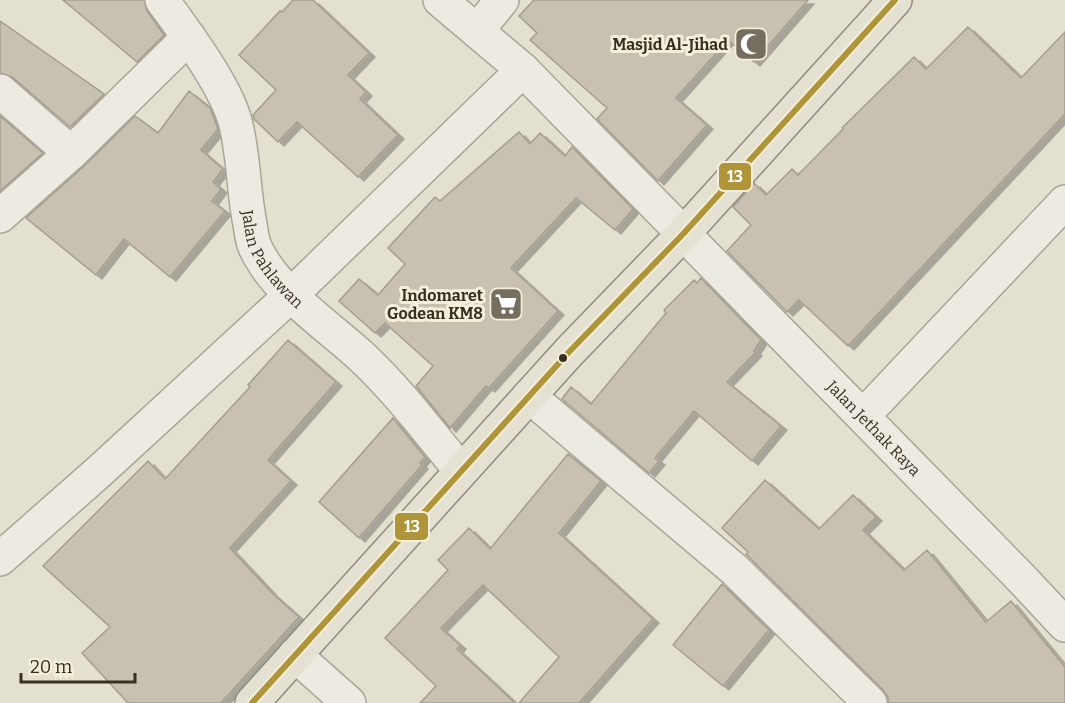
<svg xmlns="http://www.w3.org/2000/svg" width="1065" height="703" font-family="Bitter,serif">
<defs>
<filter id="shadow"><feDropShadow dx="6" dy="4" stdDeviation="0" flood-color="#0004"/></filter>
</defs>
<rect width="100%" height="100%" fill="#e4e0d0"/>
<!-- building -->
<path fill="#c8c0b1" stroke="#a59d8f" stroke-width="1.5" filter="url(#shadow)" d="M63,0H144L147,11L164,35L137,62Z
M293,0H313L369,53L348,75L366,92L360,99L398,135L358,177L297,122L278,142L254,119L253,115L276,90L239,55L280,11L282,12Z
M534,0H808L754,62L728,40L676,98L707,125L658,181L597,119L607,108L530,40L537,33L519,16Z
M0,21L104,94L70,127L12,77L0,73Z
M968,27L1021,78L1065,32V114L848,346L799,300L787,312L727,251L751,225L733,207L754,183L766,195L792,169L798,175L843,129L842,128L914,57L926,69Z
M189,91L210,108L217,126L218,129L201,150L223,169L213,182L221,189L212,201L225,211L170,277L124,239L96,275L26,218L83,167L135,116L158,133Z
M0,116L43,153L0,191Z
M519,132L530,144L540,133L565,156L572,147L633,209L615,230L576,198L511,268L558,311L489,388L486,386L450,428L416,386L433,366L385,323L375,333L339,301L359,279L378,295L405,264L388,248L435,197L440,201Z
M701,278L761,340L754,351L756,352L727,382L781,426L752,461L694,411L655,458L659,461L649,473L562,399L571,387L591,404L666,313L664,310L694,280L697,283Z
M288,340L336,382L268,460L291,481L230,548L272,593L299,617L221,703H128L82,653L110,627L43,566L148,461L165,479L250,387L248,385Z
M393,418L425,457L420,463L422,465L359,538L319,502Z
M568,454L601,481L559,533L653,619L579,703H519L559,657L483,585L441,628L460,645L457,649L515,703H420L436,686L385,638L448,570L438,560L469,528L490,549Z
M765,480L819,529L853,495L876,517L863,530L904,570L927,550L986,622L1011,601L1065,667V703H888V697L883,690L746,554L748,552L722,528Z
M722,584L769,630L723,686L673,645Z"/>
<g fill="none" stroke-linecap="round" stroke-linejoin="round">
<defs>
<g id="street">
<path id="s1" d="M162,0C185,32 224,83 235,121C244,154 243,190 250,224C251,231 252,240 255,247C275,291 327,325 362,357C399,392 429,432 461,471"/>
<path id="s2" d="M440,0L523,70L1023,580L1065,625"/>
<path d="M477,31L502,0"/>
<path d="M0,91L71,153L189,37"/>
<path d="M0,216L71,153"/>
<path d="M529,396L735,570L870,703"/>
<path d="M863,416L1065,202"/>
<path d="M0,559L102,469L291,295L523,70"/>
<path d="M295,655L349,703"/>
</g>
<path id="primary" d="M252,703L569,352L684,233L895,0"/>
</defs>
<!-- street casing -->
<use href="#street" stroke="#aaa599" stroke-width="36"/>
<!-- primary casing -->
<use href="#primary" stroke="#8f8b80" stroke-width="36"/>
<!-- street -->
<use href="#street" stroke="#eceae1" stroke-width="33"/>
<!-- primary -->
<use href="#primary" stroke="#e4e1d3" stroke-width="33"/>
<defs>
<path id="bus-1" d="M252,703L569,352L684,233L895,0"/>
</defs>
<!-- bus-1 casing -->
<use href="#bus-1" stroke="#f4efd8" stroke-width="10"/>
<!-- bus-1 -->
<use href="#bus-1" stroke="#b09439" stroke-width="6"/>
</g>
<!-- icons -->
<defs>
<symbol id="mosque-square" viewBox="-11 -11 22 22"><rect x="-9" y="-9" width="18" height="18" rx="4" fill="#756d5e" stroke="#f4efd8"/><path d="M3.5-4.9A6 6 0 1 0 3.5 4.9A5 5 0 1 1 3.5-4.9Z" fill="#fff"/></symbol>
<symbol id="supermarket-square" viewBox="-11 -11 22 22"><rect x="-9" y="-9" width="18" height="18" rx="4" fill="#756d5e" stroke="#f4efd8"/><path d="M-6-5.5h2.5l.6 2H6L4.5 2H-2.5L-4.4-4H-6ZM-1.5 3.2a1.3 1.3 0 1 0 .1 0ZM3 3.2a1.3 1.3 0 1 0 .1 0Z" fill="#fff"/></symbol>
</defs>
<g fill-rule="evenodd">
<use href="#mosque-square" x="732" y="25" width="38" height="38"/>
<use href="#supermarket-square" x="487" y="285" width="38" height="38"/>
</g>
<!-- markers -->
<circle fill="#392f21" stroke="#f4efd8" stroke-width="2" cx="563" cy="358" r="5"/>
<g text-anchor="middle" dominant-baseline="central" stroke-width="6" stroke-linejoin="round" paint-order="stroke">
<!-- poi labels -->
<g font-size="16" font-weight="bold" fill="#392f21" stroke="#f4efd8" text-anchor="end">
<text x="728" y="44">Masjid Al-Jihad</text>
<text x="483" y="295">Indomaret<tspan x="483" dy="18">Godean KM8</tspan></text>
</g>
<!-- street labels -->
<g font-size="16" fill="#392f21" stroke="#f4efd8">
<text stroke="none"><textPath href="#s1" startOffset="288">Jalan Pahlawan</textPath></text>
<text stroke="none"><textPath href="#s2" startOffset="610">Jalan Jethak Raya</textPath></text>
</g>
</g>
<g stroke="#f4efd8" stroke-width="2">
<rect x="718" y="162" width="34" height="29" rx="6" fill="#b09439"/>
<rect x="394" y="512" width="35" height="29" rx="6" fill="#b09439"/>
</g>
<g font-size="16" text-anchor="middle" font-weight="bold" fill="#fff">
<text x="735" y="182">13</text>
<text x="412" y="532">13</text>
</g>
<!-- scale -->
<path d="M21 673v9h114v-9" fill="none" stroke="#392f21" stroke-width="3"/>
<text x="30" y="673" font-size="18" fill="#392f21" stroke="#f4efd8" stroke-width="4.5" paint-order="stroke">20 m</text>
</svg>
